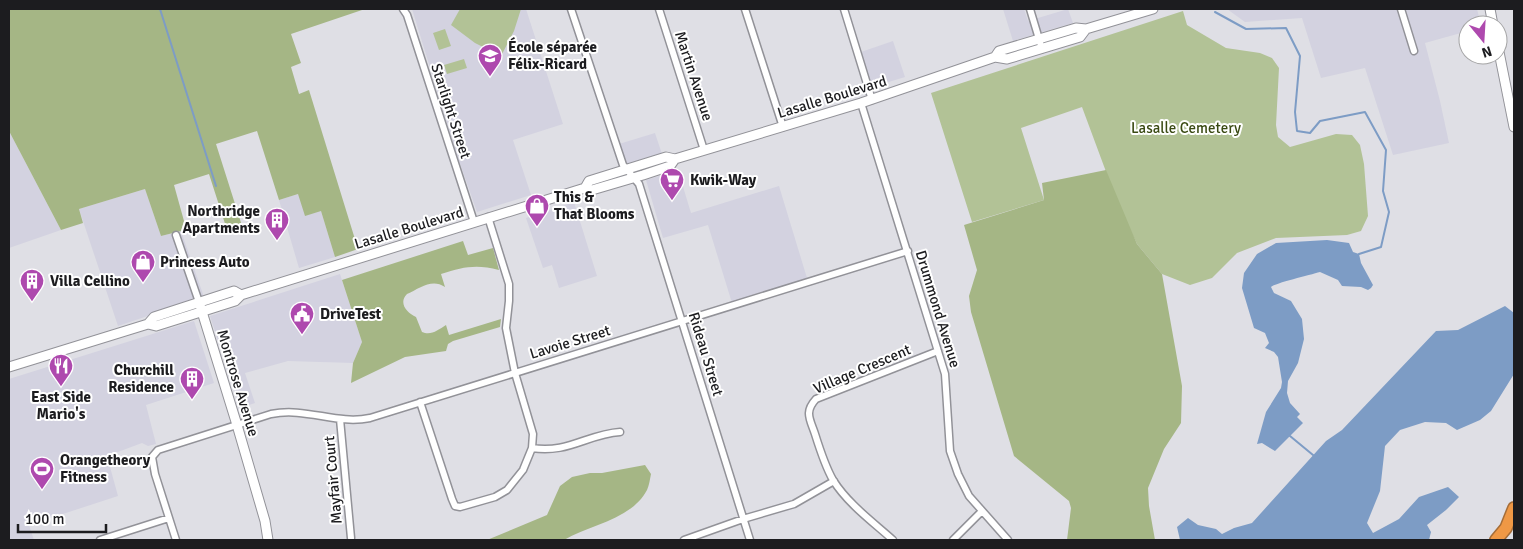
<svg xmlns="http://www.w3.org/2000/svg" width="1523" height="549" font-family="Signika,sans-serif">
<rect width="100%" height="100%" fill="#dfdfe5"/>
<!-- built -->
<path fill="#d3d2e0" d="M412,9H526L563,124L513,140L531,195L477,212L457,155Z
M1003,9H1024L1028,21L1068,9L1073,23L1013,41Z
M1227,9H1477L1481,25H1468V31L1425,43L1440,101L1449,143L1393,155L1365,68L1321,78L1302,18L1245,22Z
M893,41L905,77L872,87L861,52Z
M9,131L61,230L9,248Z
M655,133L662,154L628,165L619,144Z
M678,170L691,213L779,186L807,278L732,303L708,225L663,238L646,180Z
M145,189L161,236L181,231L204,297L118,326L79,209Z
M298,194L321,211L335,257L299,268L279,200Z
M574,202L597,276L559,288L552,265L543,268L526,218Z
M340,274L362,342L353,363L288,361L245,373L255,403L240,408L210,316Z
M194,321L214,383L146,405L156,444L148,446L142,443L107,456L118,496L29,525L34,540H9V379Z"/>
<!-- green -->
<path fill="#b2c296" d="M460,9H521L514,31L501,56L475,43L451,25Z
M1183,11L1187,25L1226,48L1260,53L1272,58L1279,68L1276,125L1278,137L1290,147L1336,134L1352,135L1360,145L1364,164L1368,216L1361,231L1347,235L1276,238L1237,253L1212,278L1190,285L1162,274L1137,244L1118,204L1082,107L1021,128L1044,200L972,222L931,93Z
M445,29L451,46L439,50L433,33Z
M464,59L467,68L447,74L444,65Z"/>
<!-- forest -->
<path fill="#a5b685" d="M9,9H365L291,34L301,63L291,67L299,94L309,90L358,249L335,257L321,211L305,216L298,194L279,200L257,131L216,144L243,229L228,233L209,174L174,185L184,221L181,231L161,236L145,189L79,209L83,223L61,230L9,131Z
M1106,170L1137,244L1162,274L1182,386L1181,423L1164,449L1148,488L1149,506L1155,540H1067L1071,508L1069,501L1014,456L971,312L969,296L977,270L964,225L1044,200L1042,183Z
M463,241L468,255L493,248L499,270C476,264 463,267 441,274L445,287C432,278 420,288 407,294C398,303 407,313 416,317L422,332C431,336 438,330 446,325L449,335L501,319L500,327L453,341L448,344L446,351L405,357L351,383L353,363L362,342L342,280Z
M645,465L651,474C650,479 649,486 647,490C631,520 591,524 564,540H487L547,515L560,486L572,477L590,473H602Z"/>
<!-- water -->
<path fill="#7d9cc5" d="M1327,240L1349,243L1353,252L1359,254L1361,263L1373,285L1371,288L1368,290L1361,287L1342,286L1338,280L1320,272C1310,275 1275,283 1271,287L1274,293L1291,301L1302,319L1304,339L1298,363L1288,381L1287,393L1290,403L1300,414L1297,417L1303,423L1275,451L1262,443L1257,444L1266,412L1281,388L1282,382L1278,357L1274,352L1265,348L1269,343L1265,333L1254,328L1242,288L1244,273L1257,254L1276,243Z
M1505,306L1514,313V374L1491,411L1480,420L1457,430L1446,423L1425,422L1400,430L1385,446L1380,491L1367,523L1373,533L1399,519L1419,497L1448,487L1459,497L1446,510L1427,525L1431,532L1429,540H1180L1177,527L1188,518L1198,525L1216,529L1222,534L1234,528L1252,523L1326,441L1342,430L1436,331L1458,330Z"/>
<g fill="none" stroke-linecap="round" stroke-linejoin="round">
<!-- stream -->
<path stroke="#7d9cc5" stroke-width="2" d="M160,9L216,186
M1215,12L1246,29L1286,28L1300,56L1295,112L1297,131L1310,133L1320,121L1365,112L1386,150L1383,191L1389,212L1381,247L1359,254
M1290,436L1313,455"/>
<defs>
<path id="street" d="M403,9L407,15L474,222
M571,9L623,165L639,184L750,540
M659,9L704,150
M745,9L783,127
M844,9L872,100
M1030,9L1042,49
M1401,9L1414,51
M861,103L945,374L950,451L958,474L969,496L1008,540
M176,235L199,302
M420,402L452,499L455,506L460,507L495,497L507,490L523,470L532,448L533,434L515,373L506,328L509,301V284L488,217
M340,419L351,538
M532,448C567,454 588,434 620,432
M100,540L169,518
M176,540L155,474L152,457L158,450L271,414C307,407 336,425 370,418L908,251
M684,540L743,519L794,504L834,481
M893,540C873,522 848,504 833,480C825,466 820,450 815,434C810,419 804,412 816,399L938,351
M953,540L981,512"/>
<path id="secondary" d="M1490,9L1493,25
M1498,47L1514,127
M995,57L999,51L1076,28L1086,29L1153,9
M585,188L589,181L666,157L675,159L861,103L995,57L1007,59L1080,37L1086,29
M199,302L237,425L265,521L268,540
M148,324L154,317L234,291L241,295
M9,367L148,324L156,326L191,315L235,301L241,295L585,188L592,190L643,175L670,166L675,159"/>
<path id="highway" d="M1496,540L1506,528L1514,508"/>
</defs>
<!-- street casing -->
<use href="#street" stroke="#929298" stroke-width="9"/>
<!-- secondary casing -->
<use href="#secondary" stroke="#929298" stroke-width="11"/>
<!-- highway casing -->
<use href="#highway" stroke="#a56d38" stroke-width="14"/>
<!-- street -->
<use href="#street" stroke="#fff" stroke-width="6"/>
<!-- secondary -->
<use href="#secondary" stroke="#fff" stroke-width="9"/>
<!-- highway -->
<use href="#highway" stroke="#ef9845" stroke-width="11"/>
</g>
<!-- icons -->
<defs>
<symbol id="school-pin" viewBox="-11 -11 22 30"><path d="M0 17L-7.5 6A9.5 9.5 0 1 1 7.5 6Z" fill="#ae49ae" stroke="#fff"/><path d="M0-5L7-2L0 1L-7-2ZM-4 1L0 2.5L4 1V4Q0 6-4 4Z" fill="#fff"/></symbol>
<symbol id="supermarket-pin" viewBox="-11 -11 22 30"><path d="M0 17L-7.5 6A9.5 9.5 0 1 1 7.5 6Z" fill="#ae49ae" stroke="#fff"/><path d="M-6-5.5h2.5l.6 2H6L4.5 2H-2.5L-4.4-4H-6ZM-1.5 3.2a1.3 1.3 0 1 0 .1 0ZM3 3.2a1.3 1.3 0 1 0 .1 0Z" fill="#fff"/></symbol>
<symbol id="shop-pin" viewBox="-11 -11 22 30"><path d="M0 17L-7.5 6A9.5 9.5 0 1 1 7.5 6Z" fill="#ae49ae" stroke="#fff"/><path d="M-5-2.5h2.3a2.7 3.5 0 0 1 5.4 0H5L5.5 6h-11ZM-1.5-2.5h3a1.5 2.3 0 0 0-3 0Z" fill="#fff"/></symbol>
<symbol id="building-pin" viewBox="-11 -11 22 30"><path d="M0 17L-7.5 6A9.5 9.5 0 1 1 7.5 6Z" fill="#ae49ae" stroke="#fff"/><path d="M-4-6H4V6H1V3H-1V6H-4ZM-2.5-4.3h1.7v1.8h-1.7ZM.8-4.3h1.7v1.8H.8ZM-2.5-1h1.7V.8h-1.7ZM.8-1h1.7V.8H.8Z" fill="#fff"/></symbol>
<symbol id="civic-pin" viewBox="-11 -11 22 30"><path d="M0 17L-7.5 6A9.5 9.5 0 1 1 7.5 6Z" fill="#ae49ae" stroke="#fff"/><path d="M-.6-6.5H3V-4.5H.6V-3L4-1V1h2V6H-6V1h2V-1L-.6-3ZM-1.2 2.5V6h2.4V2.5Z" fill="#fff"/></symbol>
<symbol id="restaurant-pin" viewBox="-11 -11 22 30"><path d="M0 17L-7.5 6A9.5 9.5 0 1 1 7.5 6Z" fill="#ae49ae" stroke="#fff"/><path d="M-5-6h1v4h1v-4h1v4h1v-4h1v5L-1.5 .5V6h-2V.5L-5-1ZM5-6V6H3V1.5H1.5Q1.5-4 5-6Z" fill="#fff"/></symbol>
<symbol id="stadium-pin" viewBox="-11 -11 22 30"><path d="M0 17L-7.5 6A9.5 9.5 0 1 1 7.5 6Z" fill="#ae49ae" stroke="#fff"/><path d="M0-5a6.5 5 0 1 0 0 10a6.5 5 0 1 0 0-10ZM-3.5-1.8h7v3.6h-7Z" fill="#fff"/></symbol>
</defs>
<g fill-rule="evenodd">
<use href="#school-pin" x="476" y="42" width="28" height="38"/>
<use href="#supermarket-pin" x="658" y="166" width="28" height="38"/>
<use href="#shop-pin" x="523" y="192" width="28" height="38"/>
<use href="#building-pin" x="263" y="206" width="28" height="38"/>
<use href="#shop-pin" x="129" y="248" width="28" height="38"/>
<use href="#building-pin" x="18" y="267" width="28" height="38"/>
<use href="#civic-pin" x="288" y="300" width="28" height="38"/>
<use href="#restaurant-pin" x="47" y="352" width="28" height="38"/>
<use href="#building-pin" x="178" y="365" width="28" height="38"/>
<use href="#stadium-pin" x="28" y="455" width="28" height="38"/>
</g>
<g text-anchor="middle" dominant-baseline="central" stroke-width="4" stroke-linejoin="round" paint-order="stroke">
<!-- poi labels -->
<g font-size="15" font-weight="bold" fill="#1c1c1f" stroke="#fff" text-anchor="start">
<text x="508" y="47">École séparée<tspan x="508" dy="17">Félix-Ricard</tspan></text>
<text x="690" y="180">Kwik-Way</text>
<text x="554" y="197">This &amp;<tspan x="554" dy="17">That Blooms</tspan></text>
<text x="260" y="211" text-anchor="end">Northridge<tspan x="260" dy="17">Apartments</tspan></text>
<text x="160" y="262">Princess Auto</text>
<text x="50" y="281">Villa Cellino</text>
<text x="320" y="314">DriveTest</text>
<text x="174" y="370" text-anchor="end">Churchill<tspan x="174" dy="17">Residence</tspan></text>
<text x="61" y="397" text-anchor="middle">East Side<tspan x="61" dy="17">Mario's</tspan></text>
<text x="60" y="460">Orangetheory<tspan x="60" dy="17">Fitness</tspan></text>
</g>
<!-- street labels -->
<g font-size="15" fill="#1c1c1f" stroke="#fff">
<text transform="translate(694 76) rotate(72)">Martin Avenue</text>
<text transform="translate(832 97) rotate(-17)">Lasalle Boulevard</text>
<text transform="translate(451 111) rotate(72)">Starlight Street</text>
<text transform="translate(409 228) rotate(-17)">Lasalle Boulevard</text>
<text transform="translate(938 309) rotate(73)">Drummond Avenue</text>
<text transform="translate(570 342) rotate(-17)">Lavoie Street</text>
<text transform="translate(706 354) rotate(73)">Rideau Street</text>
<text transform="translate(862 369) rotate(-23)">Village Crescent</text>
<text transform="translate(238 383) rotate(73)">Montrose Avenue</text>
<text transform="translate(333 480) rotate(-95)">Mayfair Court</text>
</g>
<!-- park labels -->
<g font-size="15" fill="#3a4a13" stroke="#fff">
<text x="1186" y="128">Lasalle Cemetery</text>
</g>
</g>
<!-- border -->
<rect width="1523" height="549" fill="none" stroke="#1c1c1f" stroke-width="20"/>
<!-- north arrow -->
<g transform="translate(1483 40) rotate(162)"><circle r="24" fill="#ffffff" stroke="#a4a4a5"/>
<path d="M0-4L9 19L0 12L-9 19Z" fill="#ae49ae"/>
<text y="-8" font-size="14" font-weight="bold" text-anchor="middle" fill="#1c1c1f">N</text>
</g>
<!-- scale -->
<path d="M18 524v8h88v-8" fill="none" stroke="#1c1c1f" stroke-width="2.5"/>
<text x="25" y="524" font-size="15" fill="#1c1c1f" stroke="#ffffff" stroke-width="4" paint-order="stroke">100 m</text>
</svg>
